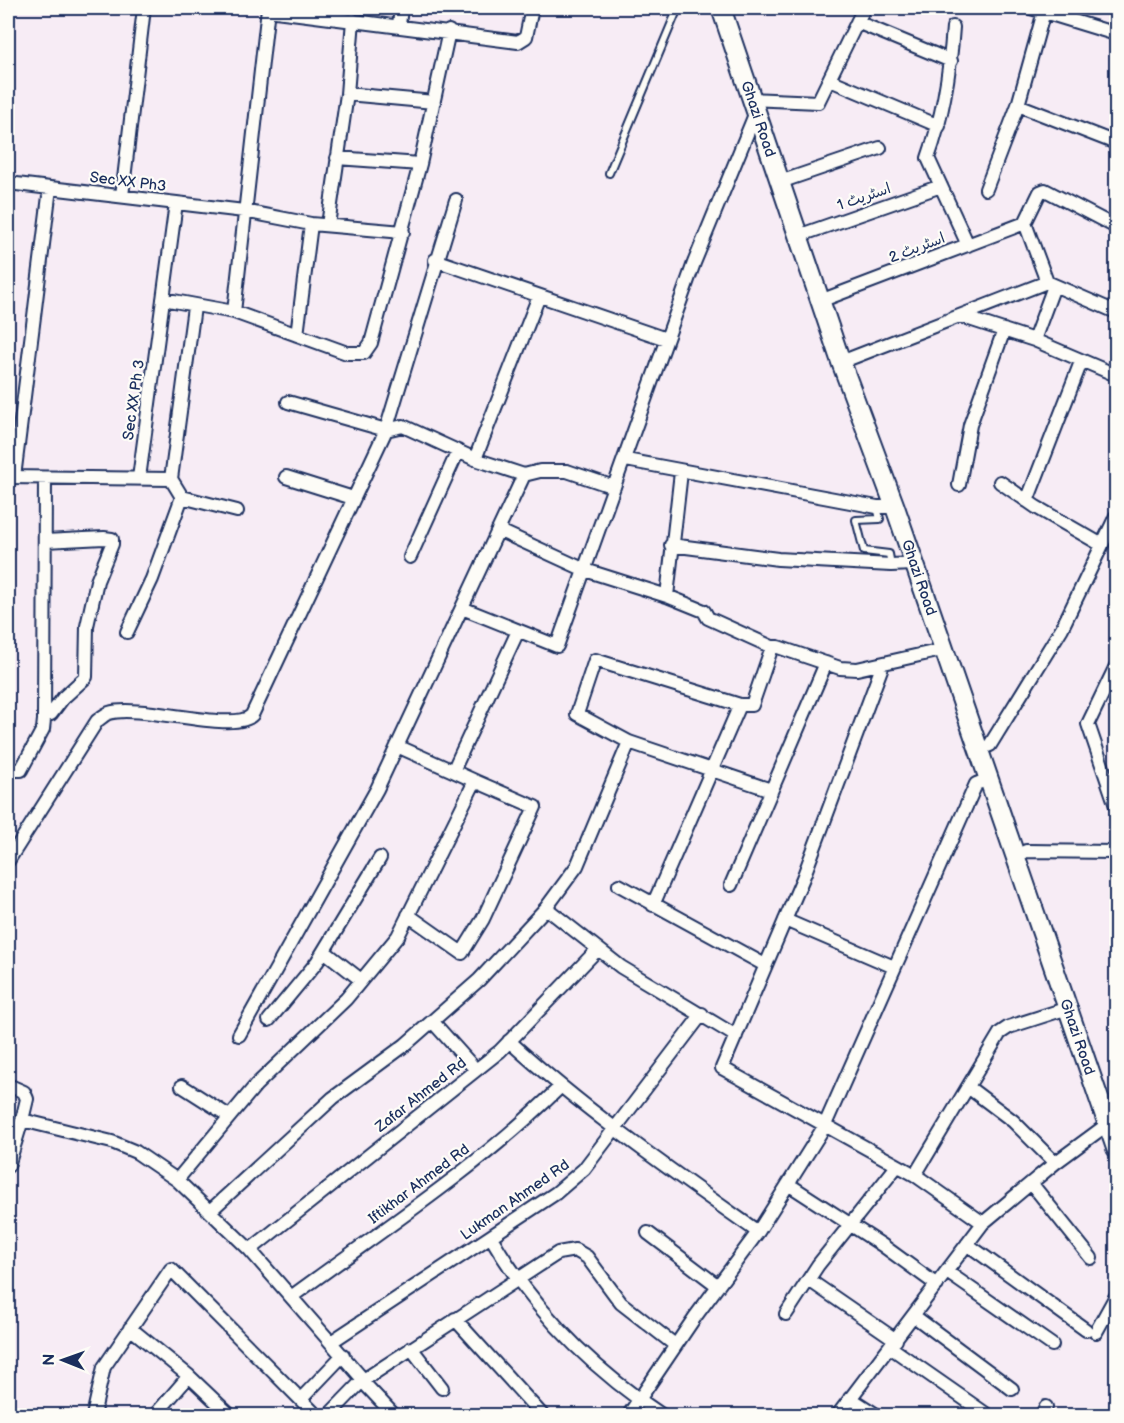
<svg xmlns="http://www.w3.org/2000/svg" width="1124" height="1423" font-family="'Balsamiq Sans','Playpen Sans Arabic',sans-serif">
<rect width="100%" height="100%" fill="#f7ecf5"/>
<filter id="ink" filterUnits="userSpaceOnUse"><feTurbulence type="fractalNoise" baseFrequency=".0167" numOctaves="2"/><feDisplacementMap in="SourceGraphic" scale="12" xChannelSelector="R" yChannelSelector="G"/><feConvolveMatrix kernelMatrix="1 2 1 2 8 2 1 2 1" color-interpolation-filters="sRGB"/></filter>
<g filter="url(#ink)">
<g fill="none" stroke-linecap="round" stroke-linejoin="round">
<defs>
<path id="lane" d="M609,173L678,8
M877,507L880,519L856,520L864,551L889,554L891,565"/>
<path id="street" d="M1031,8L1116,34
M268,10L518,42L526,37L532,8
M857,22L951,61
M399,25L401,8
M953,27C950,72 943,116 928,158L968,245
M830,80L939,126
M347,94L434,102
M752,99L818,102L864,8
M1018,105L1116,143
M337,158L420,164
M780,182L880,148
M8,183L244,211L311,224L403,232
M986,189L1018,105L1045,8
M122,196L144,8
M328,225L347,94L353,20
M798,236L941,186
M435,260L666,339
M1047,282L1025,223L1040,192L1045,190L1116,227
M163,299L234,312L347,353H364L371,343L420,164L449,31
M820,301L1025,223
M234,312L268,8
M960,316L1034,340L1054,286
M297,335L311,224
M1034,340L1116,375
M841,362L1047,282L1116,312
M288,402L386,430L403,426L475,459L524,475L540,471H567L614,487
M475,459L539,296
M626,460L877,507H895
M8,477L171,479
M14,477L50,188
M286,477L353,498
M139,478L176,203
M1000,482L1036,507L1102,545
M959,485L970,425L1004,330
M182,497L237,511
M1027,501L1081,362
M498,530L585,570L667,596L681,472
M671,545L778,559L891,565L913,564
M410,557L458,451
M667,596L704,611L708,618L772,647
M462,608L557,646L694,263L756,112
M127,632L152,579L182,497L171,479L194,307
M883,664L803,878L722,1068L915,1175L983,1223
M1116,666L1088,724L1116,806
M44,715L51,714L63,698L86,677L87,626L97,581L112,544V539L104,538L45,541
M397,746L453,771
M978,750L990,745L1062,628L1116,516
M8,770H21L43,729L44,720L45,478
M771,790L629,742L577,714L595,660L740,705H752L772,647H778L840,668L857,669L942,650
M1016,856L1026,851L1116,852
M8,861L97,721C101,718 105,714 109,713C139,703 235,734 252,715L386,430L456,200
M619,885L765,965
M731,885L826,663
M653,905L740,705
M546,908L577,866L629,742
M408,915L462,953L483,919L535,807L475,781
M785,920L894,967
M324,951L361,980
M269,1020L317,962L380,858
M432,1021L476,1070
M239,1035L377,789L524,475
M509,1041C587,1112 672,1171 758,1232
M8,1085L24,1092L27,1099L22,1120L112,1142L136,1152L177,1180L250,1250L360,1376L362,1381L328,1416
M182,1086L229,1116
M968,1087L1013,1121L1055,1163
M8,1166L22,1120
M915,1175L1000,1033L1009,1027L1068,1008
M177,1180L256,1085L346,999L398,936L475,781L453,771L518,631
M1031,1183L1091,1258
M788,1184L882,1245L937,1285
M210,1211L333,1098L405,1045L479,980L546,908L621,967L736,1036
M648,1233L718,1286
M491,1237C533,1310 592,1369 663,1416
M967,1244L1086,1330
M250,1250L500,1051L598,949
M947,1272L1052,1345
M809,1280L896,1340
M291,1297C382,1230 479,1167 559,1088
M786,1314L818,1265L897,1166
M914,1316L1012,1389
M455,1319L543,1416
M130,1328L189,1376L231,1416
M1096,1332L1116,1296
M331,1342L556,1193L584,1169L702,1014
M890,1347L986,1414
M411,1348L442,1388
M850,1398L878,1416
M301,1399L343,1355
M156,1414L189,1376
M93,1416L104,1367L171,1269L317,1416
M395,1416L362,1381L558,1253L575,1250L587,1257L621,1303L675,1345
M628,1416L695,1317L758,1232L824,1127L976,784L989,779
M837,1416L983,1223L1055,1163L1116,1118
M1041,1416L1046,1407"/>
<g id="secondary">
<path id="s1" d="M721,8L841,362L895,507L1116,1148"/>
</g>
</defs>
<!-- lane casing -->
<use href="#lane" stroke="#1b2f5e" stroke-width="10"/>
<!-- street casing -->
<use href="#street" stroke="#1b2f5e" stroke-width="16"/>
<!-- secondary casing -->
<use href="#secondary" stroke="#1b2f5e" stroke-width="22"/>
<!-- lane -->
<use href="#lane" stroke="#fdfcf7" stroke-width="6"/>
<!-- street -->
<use href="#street" stroke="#fdfcf7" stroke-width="12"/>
<!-- secondary -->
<use href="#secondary" stroke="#fdfcf7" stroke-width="18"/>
</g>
</g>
<g text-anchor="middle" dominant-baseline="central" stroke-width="4.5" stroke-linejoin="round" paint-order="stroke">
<!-- street labels -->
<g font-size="15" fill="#1b2f5e" stroke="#fdfcf7">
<text stroke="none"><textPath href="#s1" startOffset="117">Ghazi Road</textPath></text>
<text transform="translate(128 182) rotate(7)">Sec XX Ph3</text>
<text transform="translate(864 197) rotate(-19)">اسٹریٹ 1</text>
<text transform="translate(917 248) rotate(-21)">اسٹریٹ 2</text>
<text transform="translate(134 400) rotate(-82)">Sec XX Ph 3</text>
<text stroke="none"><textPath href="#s1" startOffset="603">Ghazi Road</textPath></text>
<text stroke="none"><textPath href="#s1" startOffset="1089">Ghazi Road</textPath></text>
<text transform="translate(421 1095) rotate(-38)">Zafar Ahmed Rd</text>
<text transform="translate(419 1184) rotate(-37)">Iftikhar Ahmed Rd</text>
<text transform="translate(515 1200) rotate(-35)">Lukman Ahmed Rd</text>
</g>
</g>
<!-- margin -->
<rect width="1124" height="1423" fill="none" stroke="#fdfcf7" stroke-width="30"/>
<rect x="15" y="15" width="1094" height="1393" fill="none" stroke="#1b2f5e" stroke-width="2" filter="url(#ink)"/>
<!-- north arrow -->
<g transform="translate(63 1360) rotate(271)" stroke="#fdfcf7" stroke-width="4.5" paint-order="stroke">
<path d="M0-4.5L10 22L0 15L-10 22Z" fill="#1b2f5e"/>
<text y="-9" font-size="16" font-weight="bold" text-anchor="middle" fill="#1b2f5e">N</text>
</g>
</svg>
